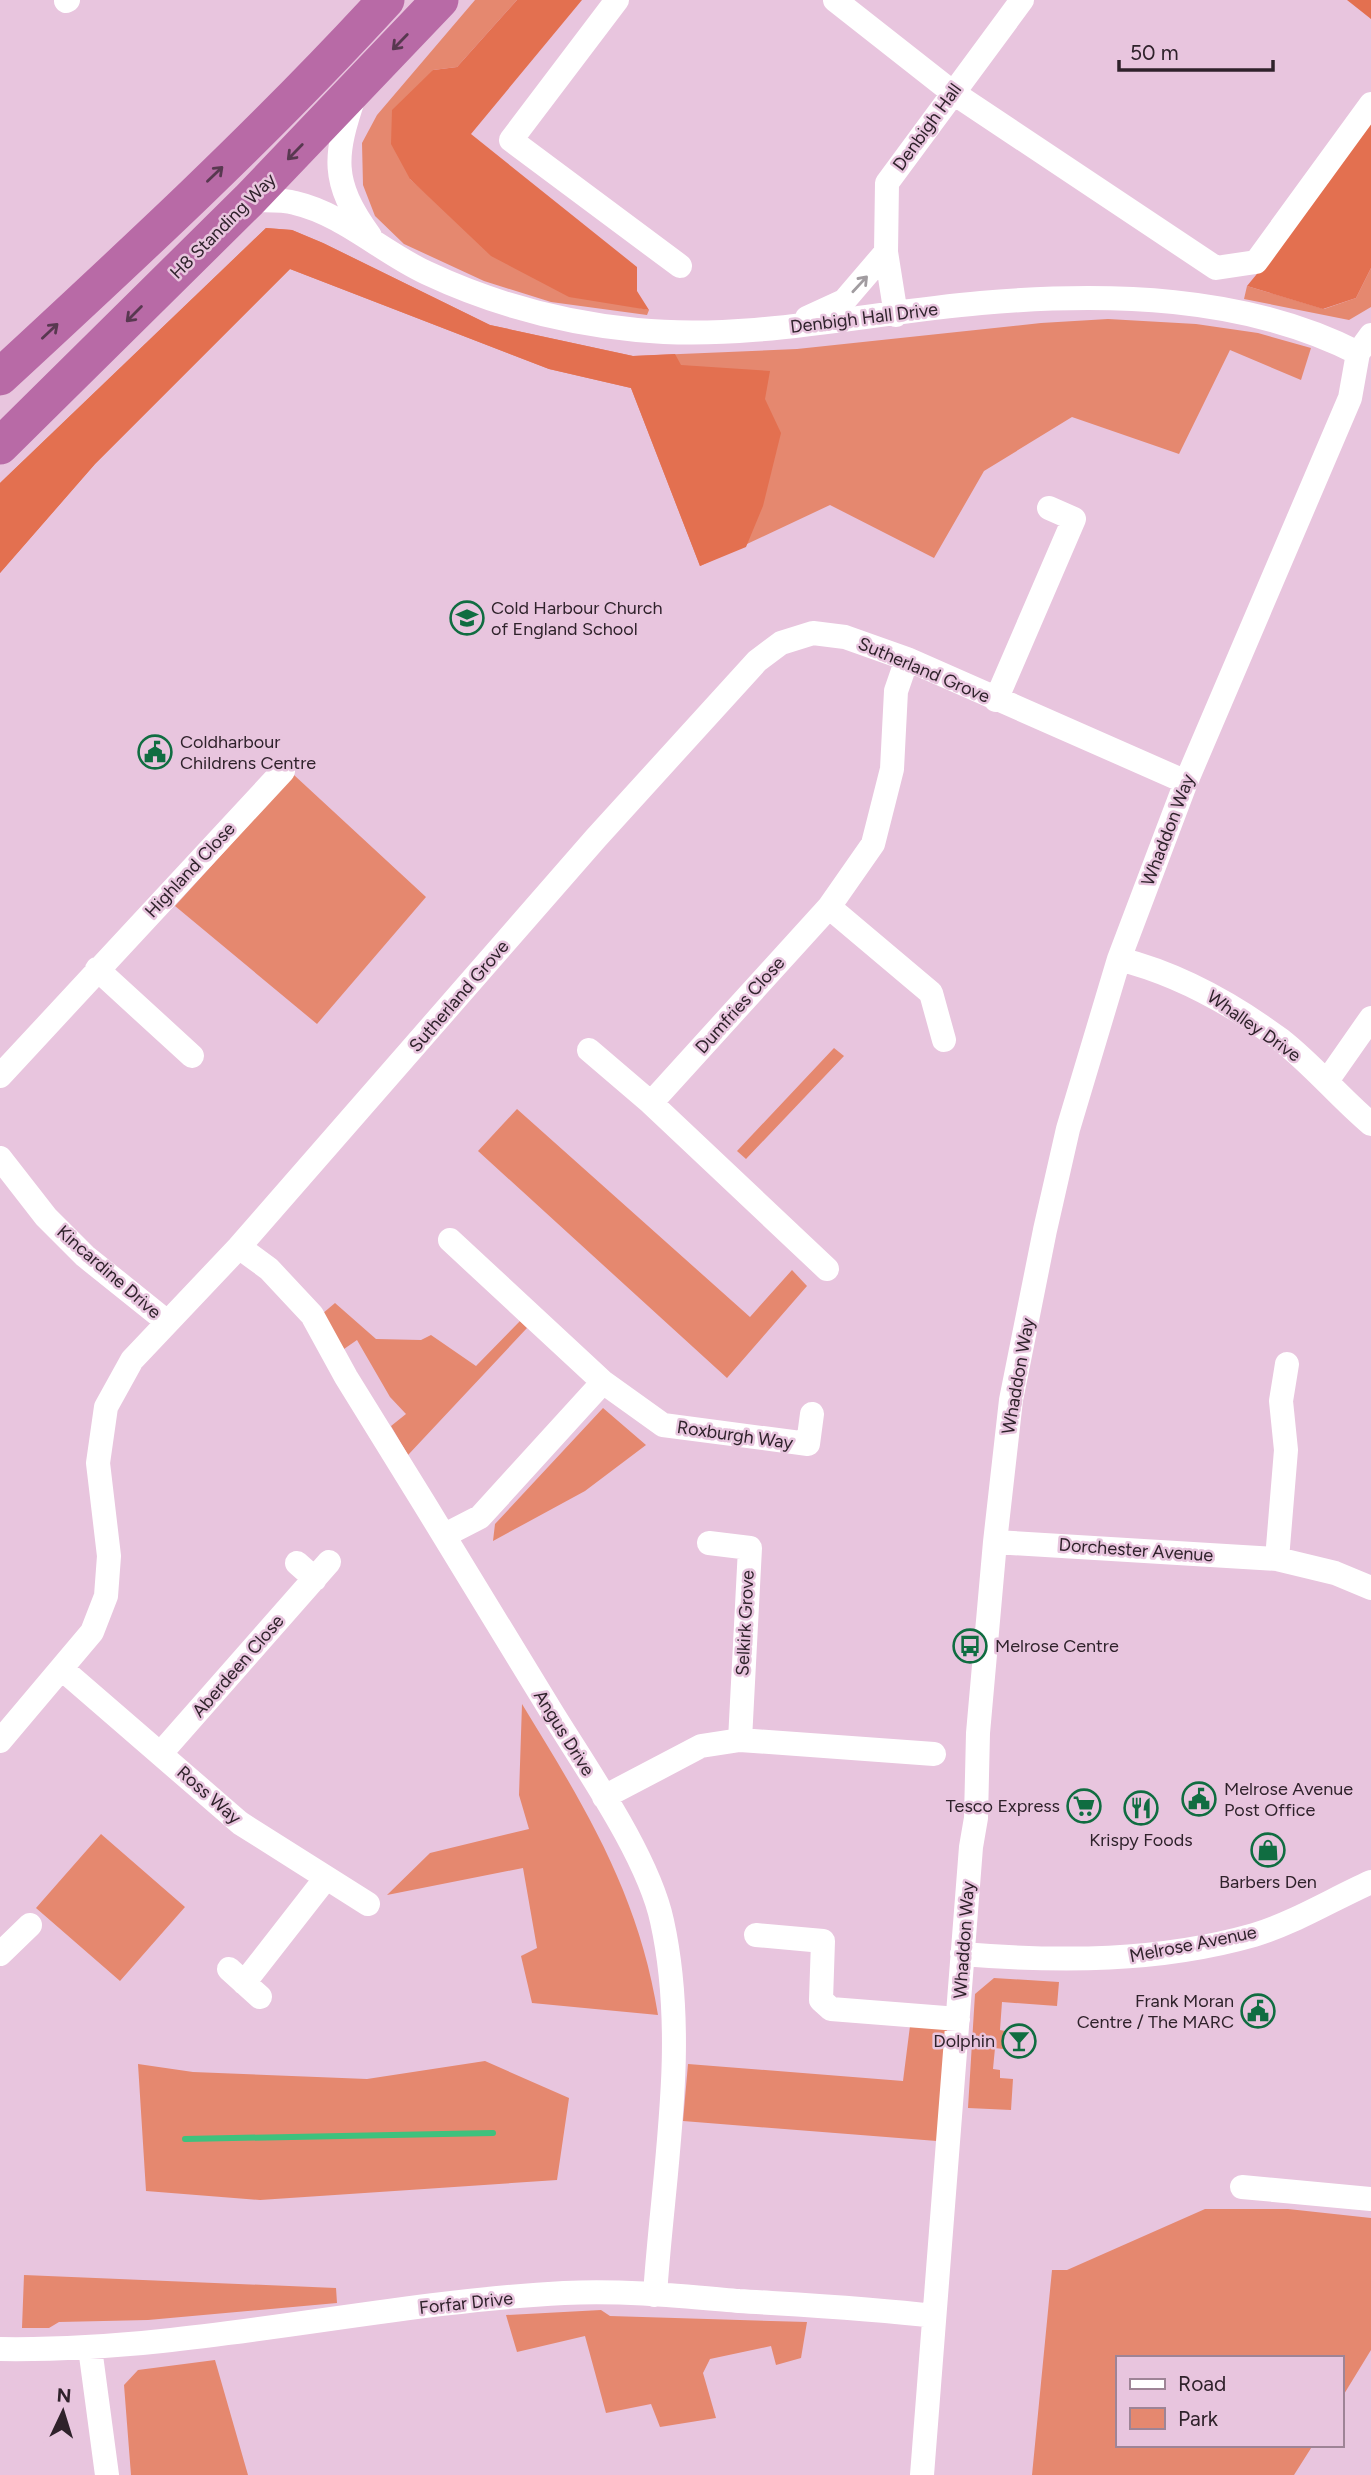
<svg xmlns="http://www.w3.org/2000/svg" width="1371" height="2475" font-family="Figtree,sans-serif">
<rect width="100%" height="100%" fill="#e8c5de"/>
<!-- green -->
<path fill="#e5886f" d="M475,0H517L457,67L433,70L410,179L446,211L626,305L649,310L647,315L551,302L484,281L404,244L375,216L363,185L362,143L377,115Z
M266,228L292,230L323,243L490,325L633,356L797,349L1041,323L1108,319L1196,324L1258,333L1311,348L1301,380L1230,350L1179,454L1072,417L984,471L934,558L830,505L700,566L631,388L549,369L290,269L95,464L0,573V483Z
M1371,268V307L1349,320L1244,299L1247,286L1324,309L1356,298Z
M294,775L426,897L317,1024L175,906Z
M834,1048L844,1056L746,1159L737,1151Z
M517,1109L750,1317L792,1270L807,1286L727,1378L478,1151Z
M335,1303L376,1339L421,1340L431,1335L476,1366L520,1321L527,1328L408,1455L391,1426L406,1414L390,1397L357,1340L344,1349L322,1314Z
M603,1408L646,1445L585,1491L493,1541L495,1524Z
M522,1704C585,1807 639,1894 658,2015L532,2003L521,1956L537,1948L523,1868L387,1895L430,1853L529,1829L519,1795Z
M101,1834L185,1907L120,1981L36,1908Z
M994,1978L1059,1982L1057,2006L1002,2002L1000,2030L1005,2031L1003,2049L995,2048L993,2069L1000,2070V2078L1013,2079L1011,2110L968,2108L975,1994Z
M910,2026L947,2028L937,2141L683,2121L688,2064L903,2081Z
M485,2061L569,2098L557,2180L260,2200L146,2191L138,2064L193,2072L367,2079Z
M1205,2209H1288L1371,2218V2350L1341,2399V2358H1117V2445H1313L1294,2475H1032L1052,2270H1067Z
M24,2275L336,2288L337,2303L148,2320L59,2322L49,2328H22Z
M601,2310L610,2316L807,2322L801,2358L776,2365L771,2346L710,2359L703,2373L716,2418L660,2427L651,2404L606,2413L585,2336L517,2352L506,2315Z
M215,2360L248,2475H131L124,2385L138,2370Z"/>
<!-- forest -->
<path fill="#e37050" d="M517,0H582L471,134L637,267V291L649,310L569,297L491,256L410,179L391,144L392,110L433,70L457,67Z
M1347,0H1371V19Z
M1371,122V268L1356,298L1323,309L1247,286L1296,226Z
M266,228L292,230L323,243L490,325L633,356L675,354L681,365L770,371L765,399L781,433L763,506L746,547L700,566L631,388L549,369L290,269L95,464L0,573V483Z"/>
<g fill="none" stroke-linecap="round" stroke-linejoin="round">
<!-- stream -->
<path stroke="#3fc17d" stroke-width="6" d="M185,2139L493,2133"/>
<!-- minor -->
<path stroke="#fff" stroke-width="24" d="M617,0L511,140L680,266
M835,0L952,92L1216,268L1256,262L1371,104
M66,1L68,0
M355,94C334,156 330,181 370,236
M249,200C264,201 281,199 295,203C343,214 383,253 427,273C493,304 565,323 637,330C753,341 866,313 981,303C1106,292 1245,295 1358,353
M896,315L886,252L887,183L1022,0
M807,318L844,301L886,252
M996,700L1074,519L1049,508
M829,907L931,993L944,1040
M1119,959C1179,974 1231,1003 1281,1040C1313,1065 1340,1098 1371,1124
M97,969L192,1056
M589,1050L651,1103L827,1269
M0,1076L283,771
M1327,1081L1371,1018
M651,1103L829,907L873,844L892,769L896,691L907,659
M0,1158L46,1217L85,1256L166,1321
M450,1240L603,1382L663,1425L808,1444L812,1414
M239,1247L269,1269L312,1315L346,1377C415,1488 483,1599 551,1711C586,1768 648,1856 662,1921C689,2043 663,2172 655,2295
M445,1535L480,1517L603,1382
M995,1542L1277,1559L1335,1573L1371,1588
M709,1543L750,1548L740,1740
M1277,1559L1286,1450L1281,1401L1287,1364
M297,1563L315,1579
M62,1669L240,1823L368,1904
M0,1741L92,1632L106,1596L109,1556L98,1463L106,1407L132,1360L239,1247L596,838L757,661L781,643L813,633L845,637L907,659L1186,782
M161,1753L329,1562
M604,1797L701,1746L740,1740L934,1754
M756,1935L823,1941L821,2000L831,2009L958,2019
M0,1954L30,1925
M962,1954C1060,1962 1159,1962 1254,1935C1294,1923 1333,1899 1371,1882
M229,1969L260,1997
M244,1983L326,1878
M1242,2187L1371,2199
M90,2348L107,2475
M0,2349C190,2352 375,2303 564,2293C622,2290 681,2296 739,2301C804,2305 869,2308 934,2316
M922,2475L971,1847L976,1818L978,1733L995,1542L1011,1400L1045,1230L1068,1129L1119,959L1186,782L1350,398L1358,353L1371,335"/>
<!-- highway -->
<path stroke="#b86aa6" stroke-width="37" d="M0,377C132,255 264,133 386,0
M0,446L249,200L440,0"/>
</g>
<!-- one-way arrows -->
<defs><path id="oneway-shaft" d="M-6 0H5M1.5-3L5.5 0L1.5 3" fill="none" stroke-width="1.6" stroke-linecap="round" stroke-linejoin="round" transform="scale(1.75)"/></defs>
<g stroke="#583850">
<use href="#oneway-shaft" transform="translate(400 42) rotate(134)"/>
<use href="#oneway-shaft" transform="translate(295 152) rotate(134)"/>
<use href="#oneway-shaft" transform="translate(215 174) rotate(-44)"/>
<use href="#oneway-shaft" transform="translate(134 314) rotate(135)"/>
<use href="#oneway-shaft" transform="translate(50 331) rotate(-43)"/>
</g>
<use stroke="#a19ca0" href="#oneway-shaft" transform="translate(860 284) rotate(-47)"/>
<!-- icons -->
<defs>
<symbol id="school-ring" viewBox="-11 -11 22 22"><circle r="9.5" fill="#e8c5de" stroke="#106d41" stroke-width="1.5"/><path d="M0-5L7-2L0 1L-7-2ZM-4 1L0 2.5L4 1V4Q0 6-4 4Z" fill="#106d41"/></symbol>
<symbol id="civic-ring" viewBox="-11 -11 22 22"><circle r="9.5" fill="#e8c5de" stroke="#106d41" stroke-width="1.5"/><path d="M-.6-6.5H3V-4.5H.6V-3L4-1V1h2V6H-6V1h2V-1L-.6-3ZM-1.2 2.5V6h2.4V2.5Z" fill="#106d41"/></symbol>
<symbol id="bus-ring" viewBox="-11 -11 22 22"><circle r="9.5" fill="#e8c5de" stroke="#106d41" stroke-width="1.5"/><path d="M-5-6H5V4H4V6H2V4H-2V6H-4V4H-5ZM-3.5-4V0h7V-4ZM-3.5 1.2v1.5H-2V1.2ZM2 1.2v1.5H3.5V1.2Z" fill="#106d41"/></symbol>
<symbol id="supermarket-ring" viewBox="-11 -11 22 22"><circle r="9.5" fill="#e8c5de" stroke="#106d41" stroke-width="1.5"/><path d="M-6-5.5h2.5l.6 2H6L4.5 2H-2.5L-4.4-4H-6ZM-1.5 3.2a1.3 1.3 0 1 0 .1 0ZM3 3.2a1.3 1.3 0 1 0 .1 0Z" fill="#106d41"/></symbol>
<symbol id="restaurant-ring" viewBox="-11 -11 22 22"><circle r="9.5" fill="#e8c5de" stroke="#106d41" stroke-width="1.5"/><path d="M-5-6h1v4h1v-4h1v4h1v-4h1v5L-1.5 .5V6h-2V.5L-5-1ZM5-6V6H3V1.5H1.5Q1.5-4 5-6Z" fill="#106d41"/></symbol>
<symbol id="shop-ring" viewBox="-11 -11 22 22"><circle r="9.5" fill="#e8c5de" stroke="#106d41" stroke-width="1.5"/><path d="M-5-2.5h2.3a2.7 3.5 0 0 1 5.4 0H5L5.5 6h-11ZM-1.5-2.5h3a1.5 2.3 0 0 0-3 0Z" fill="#106d41"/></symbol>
<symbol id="bar-ring" viewBox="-11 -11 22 22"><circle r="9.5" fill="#e8c5de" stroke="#106d41" stroke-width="1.5"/><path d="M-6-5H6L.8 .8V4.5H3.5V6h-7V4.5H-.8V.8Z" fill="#106d41"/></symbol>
</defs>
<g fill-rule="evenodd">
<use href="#school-ring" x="448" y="599" width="38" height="38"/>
<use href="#civic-ring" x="136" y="733" width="38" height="38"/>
<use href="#bus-ring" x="951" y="1627" width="38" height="38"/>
<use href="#civic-ring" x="1180" y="1780" width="38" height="38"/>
<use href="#supermarket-ring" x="1065" y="1787" width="38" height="38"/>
<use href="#restaurant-ring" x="1122" y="1789" width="38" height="38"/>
<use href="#shop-ring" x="1249" y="1831" width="38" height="38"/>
<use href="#civic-ring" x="1239" y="1992" width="38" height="38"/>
<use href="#bar-ring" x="1000" y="2022" width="38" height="38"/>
</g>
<g text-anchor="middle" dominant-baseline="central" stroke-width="5" stroke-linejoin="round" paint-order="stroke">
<!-- street labels -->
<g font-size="18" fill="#2f222b" stroke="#e8c5de">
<text transform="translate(927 127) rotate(-54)">Denbigh Hall</text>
<text transform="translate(223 226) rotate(-45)">H8 Standing Way</text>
<text transform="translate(864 318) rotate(-7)">Denbigh Hall Drive</text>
<text transform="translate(924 670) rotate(23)">Sutherland Grove</text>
<text transform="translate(1168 830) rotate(-69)">Whaddon Way</text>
<text transform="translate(190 870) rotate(-47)">Highland Close</text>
<text transform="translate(459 996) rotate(-49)">Sutherland Grove</text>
<text transform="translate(740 1005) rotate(-48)">Dumfries Close</text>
<text transform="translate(1254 1026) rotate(35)">Whalley Drive</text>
<text transform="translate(109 1272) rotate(41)">Kincardine Drive</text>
<text transform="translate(1018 1376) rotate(-80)">Whaddon Way</text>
<text transform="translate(735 1435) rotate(8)">Roxburgh Way</text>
<text transform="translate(1136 1550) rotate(4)">Dorchester Avenue</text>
<text transform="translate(745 1623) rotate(-87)">Selkirk Grove</text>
<text transform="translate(238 1666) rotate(-49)">Aberdeen Close</text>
<text transform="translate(564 1733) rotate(58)">Angus Drive</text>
<text transform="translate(209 1795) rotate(41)">Ross Way</text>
<text transform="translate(964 1940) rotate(-86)">Whaddon Way</text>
<text transform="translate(1193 1944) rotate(-11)">Melrose Avenue</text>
<text transform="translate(466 2303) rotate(-6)">Forfar Drive</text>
</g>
<!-- poi labels -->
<g font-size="18" fill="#2f222b" stroke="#e8c5de" text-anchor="start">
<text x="491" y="608">Cold Harbour Church<tspan x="491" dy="21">of England School</tspan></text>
<text x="180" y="742">Coldharbour<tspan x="180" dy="21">Childrens Centre</tspan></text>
<text x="995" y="1646">Melrose Centre</text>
<text x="1224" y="1789">Melrose Avenue<tspan x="1224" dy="21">Post Office</tspan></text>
<text x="1060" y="1806" text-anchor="end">Tesco Express</text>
<text x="1141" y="1840" text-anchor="middle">Krispy Foods</text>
<text x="1268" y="1882" text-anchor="middle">Barbers Den</text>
<text x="1234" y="2001" text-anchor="end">Frank Moran<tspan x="1234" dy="21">Centre / The MARC</tspan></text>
<text x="995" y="2041" text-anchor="end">Dolphin</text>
</g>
</g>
<!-- legend -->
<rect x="1116" y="2356" width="228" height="91" fill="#e8c5de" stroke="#9e8496" stroke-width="2"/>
<rect x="1130" y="2379" width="35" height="10" fill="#ffffff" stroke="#9e8496" stroke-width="2"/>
<text x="1178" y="2391" font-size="21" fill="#2f222b">Road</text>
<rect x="1130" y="2408" width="35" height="21" fill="#e5886f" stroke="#9e8496" stroke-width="2"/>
<text x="1178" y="2426" font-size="21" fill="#2f222b">Park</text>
<!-- north arrow -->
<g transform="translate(63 2412) rotate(4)" stroke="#e8c5de" stroke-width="5" paint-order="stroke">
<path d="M0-5L12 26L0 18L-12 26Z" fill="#2f222b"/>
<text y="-10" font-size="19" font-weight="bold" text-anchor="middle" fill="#2f222b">N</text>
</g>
<!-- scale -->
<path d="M1119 60v10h154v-10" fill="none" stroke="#2f222b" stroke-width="3.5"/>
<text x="1130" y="60" font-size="21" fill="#2f222b" stroke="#e8c5de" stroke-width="5" paint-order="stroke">50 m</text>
</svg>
